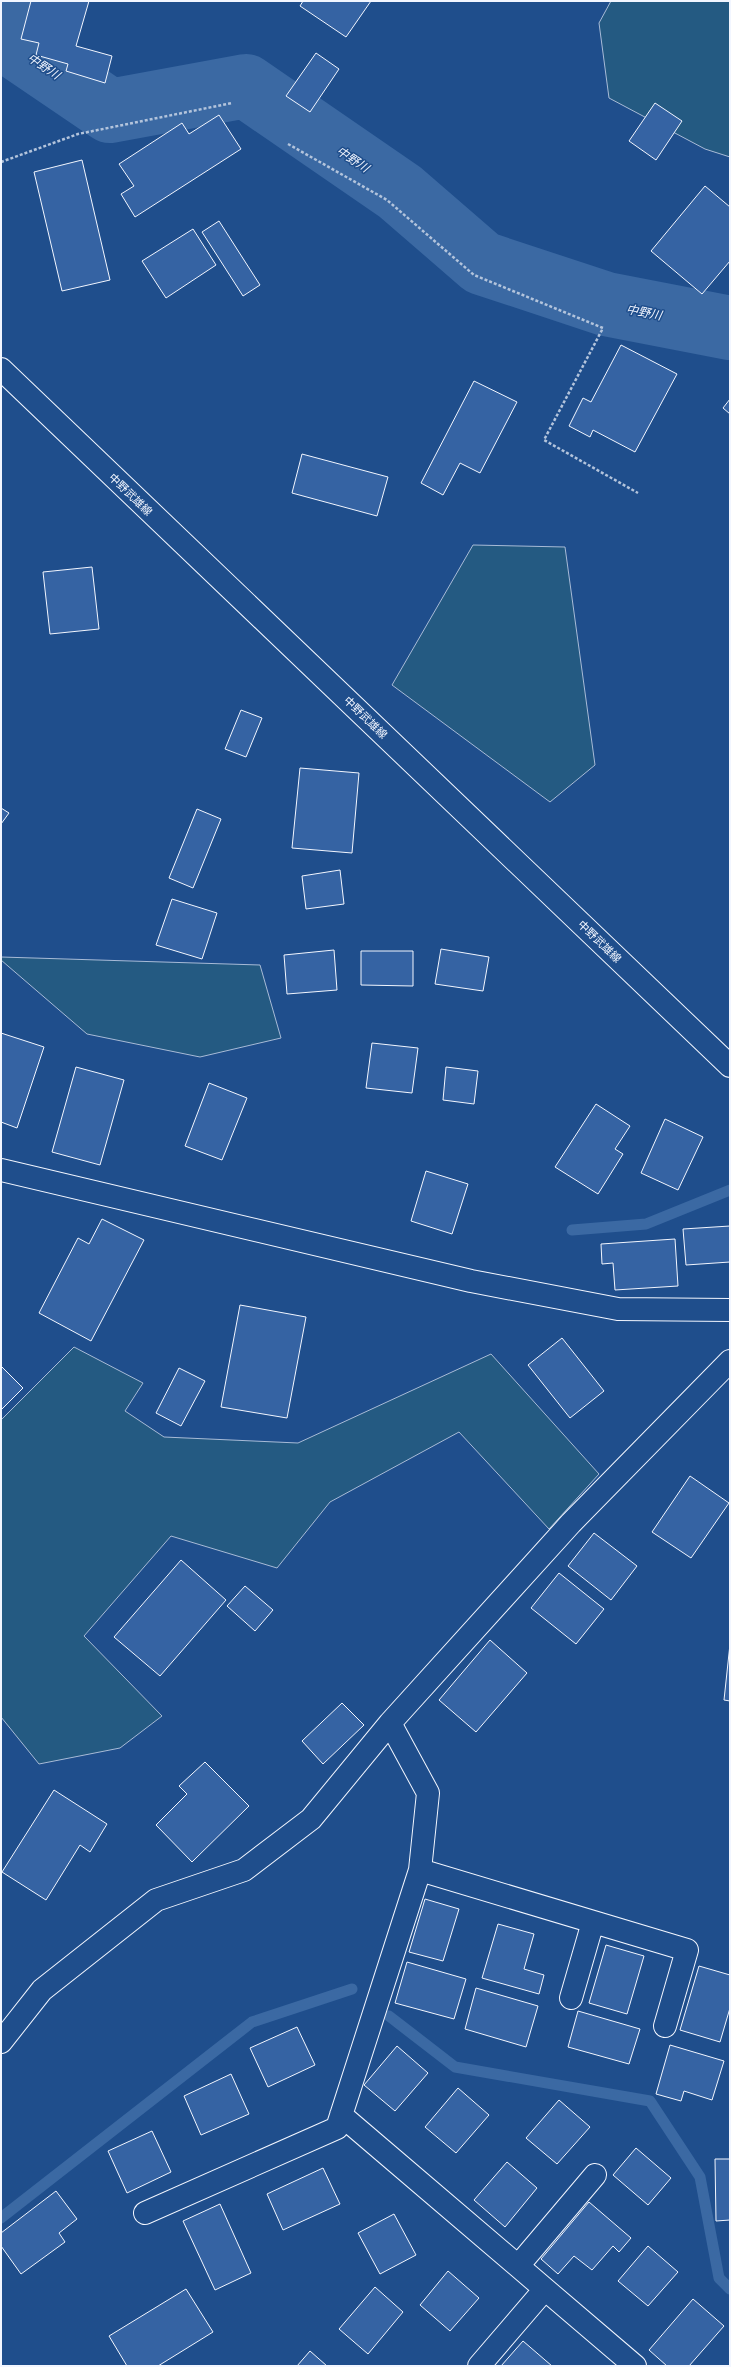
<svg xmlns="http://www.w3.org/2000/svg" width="731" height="2367" font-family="Lato,'Noto Sans JP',sans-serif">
<rect width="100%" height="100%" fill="#1f4e8c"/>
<!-- green -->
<path fill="#245a82" stroke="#a8bbd7" d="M611,1H730V157L705,149L609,98L599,23Z
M473,545L565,547L595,765L550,802L392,685Z
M1,957L260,965L281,1038L200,1057L87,1034L1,960Z
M74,1347L143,1383L125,1411L164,1437L298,1443L491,1354L599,1474L549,1529L459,1432L330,1502L277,1568L171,1536L84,1636L162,1716L120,1748L39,1764L1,1717V1420Z"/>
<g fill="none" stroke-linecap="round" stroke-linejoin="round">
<!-- stream -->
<path stroke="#3b69a3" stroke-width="11" d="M572,1230L646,1224L730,1190
M389,2016L455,2067L650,2101L700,2177L719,2278L730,2289
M1,2218L252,2022L352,1989"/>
<!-- river -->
<path stroke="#3b69a3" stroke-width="64" d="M1,13L4,39L110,111L246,86L400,192L482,263L606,304L730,328"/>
</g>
<!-- building -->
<path fill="#3563a3" stroke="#f2f6ff" d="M31,1H89L76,46L112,56L105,83L66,71L68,64L36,55L39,43L21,39Z
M303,1H371L346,37L300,6Z
M316,53L339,69L310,112L286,96Z
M655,103L682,121L656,160L629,141Z
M219,115L241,149L135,217L121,194L134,186L119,164L182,123L189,134Z
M82,160L110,280L62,291L34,172Z
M705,186L730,207V261L702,294L651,251Z
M219,221L260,285L243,296L202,232Z
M193,229L216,265L166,298L142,261Z
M621,345L677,374L635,452L593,430L590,437L569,426L583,398L591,402Z
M474,381L517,402L480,473L460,463L443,495L421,483Z
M730,399V414L723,408Z
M302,454L388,477L377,516L292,493Z
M92,567L99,629L50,634L43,572Z
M241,710L262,718L246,757L225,749Z
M300,768L359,773L352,853L292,848Z
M1,808L9,813L1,824Z
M197,809L221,819L193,888L169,878Z
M340,870L344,904L306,909L302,876Z
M172,899L217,913L202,959L156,945Z
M441,949L489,957L483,991L435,984Z
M334,950L337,990L287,994L284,955Z
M361,951H413V986L361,985Z
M1,1033L44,1047L17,1128L1,1122Z
M372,1043L418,1048L412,1093L366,1088Z
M76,1067L124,1080L100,1165L52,1152Z
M446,1067L478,1071L474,1104L443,1100Z
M209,1083L247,1098L222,1160L185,1146Z
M596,1104L630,1126L615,1149L623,1154L598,1194L555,1167Z
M665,1119L703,1137L678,1190L641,1173Z
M426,1171L468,1184L452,1234L411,1221Z
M102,1219L144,1240L91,1341L39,1313L78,1238L89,1244Z
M730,1226V1262L686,1265L683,1229Z
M675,1239L678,1286L615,1290L613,1263L602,1264L601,1244Z
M240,1305L306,1317L287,1418L221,1407Z
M562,1338L604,1391L570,1418L528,1365Z
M1,1366L23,1388L1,1410Z
M179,1368L205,1381L181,1426L156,1413Z
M690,1476L729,1503L691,1558L652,1532Z
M594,1533L637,1566L611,1600L568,1566Z
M181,1560L226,1600L160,1676L114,1637Z
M559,1573L604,1609L576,1644L531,1608Z
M245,1586L273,1610L255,1631L227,1606Z
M490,1640L527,1673L476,1732L439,1700Z
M730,1644V1701L724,1700Z
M342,1703L364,1725L323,1764L302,1741Z
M205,1762L249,1806L192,1862L156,1825L187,1794L179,1786Z
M54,1790L107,1824L90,1852L80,1845L46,1900L2,1872Z
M425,1899L459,1909L443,1961L409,1952Z
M498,1924L534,1934L524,1969L544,1975L539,1994L482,1978Z
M606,1945L644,1956L627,2014L589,2003Z
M407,1962L466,1979L454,2019L395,2003Z
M699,1966L730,1975V2008L720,2042L680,2030Z
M476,1988L538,2006L526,2047L465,2029Z
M578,2011L640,2029L629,2064L568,2047Z
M297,2027L315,2065L268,2087L250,2048Z
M670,2045L724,2061L712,2100L684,2091L681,2101L656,2094Z
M397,2046L428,2073L395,2111L364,2085Z
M231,2074L249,2114L201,2135L184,2096Z
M458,2088L489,2115L456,2153L425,2127Z
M559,2100L590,2127L557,2164L526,2138Z
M152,2131L171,2172L127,2193L108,2151Z
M636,2148L671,2178L648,2205L613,2175Z
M715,2159H730V2220L716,2221Z
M507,2162L537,2188L505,2227L474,2200Z
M323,2168L340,2204L283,2230L267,2194Z
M56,2191L77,2219L59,2233L65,2242L21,2274L1,2246V2233Z
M589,2202L631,2238L619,2252L613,2246L592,2270L574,2256L558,2274L541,2259Z
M220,2204L251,2273L215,2290L183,2221Z
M394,2214L416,2255L380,2274L358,2233Z
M648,2246L678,2272L648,2306L618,2281Z
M448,2271L479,2298L450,2331L420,2305Z
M375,2287L403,2312L368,2354L339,2329Z
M186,2289L213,2332L158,2366H127L109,2336Z
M693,2299L724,2326L689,2366H667L649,2350Z
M523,2341L552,2366H501Z
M310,2351L327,2366H297Z"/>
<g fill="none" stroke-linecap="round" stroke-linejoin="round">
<defs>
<path id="minor" d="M1,1170L471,1281L618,1309L730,1310
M390,1723L428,1793L420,1870L687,1950L665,2026
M571,1998L593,1922
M1,2042L42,1990L156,1900L244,1870L311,1819L390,1723L571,1523L730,1361
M341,2115L635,2366
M145,2213L337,2128L420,1870
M518,2266L595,2175
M479,2366L545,2289"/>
<path id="major" d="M1,369L730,1066"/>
</defs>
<!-- minor casing -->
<use href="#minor" stroke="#f2f6ff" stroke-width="24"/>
<!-- major casing -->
<use href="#major" stroke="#f2f6ff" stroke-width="24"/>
<!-- path -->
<path stroke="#b3c4dc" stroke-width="2.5" stroke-dasharray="3 2" stroke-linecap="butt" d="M288,144L387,200L474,275L603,328L544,440L638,493
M1,162L78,134L232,103"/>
<!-- minor -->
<use href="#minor" stroke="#1f4e8c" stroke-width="22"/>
<!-- major -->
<use href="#major" stroke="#1f4e8c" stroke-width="22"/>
</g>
<g text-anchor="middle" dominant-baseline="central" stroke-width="3" stroke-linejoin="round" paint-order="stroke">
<!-- street labels -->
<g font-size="11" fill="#f2f6ff" stroke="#1f4e8c">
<text transform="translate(131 494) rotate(44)">中野武雄線</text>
<text transform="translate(366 717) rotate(44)">中野武雄線</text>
<text transform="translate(600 941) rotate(44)">中野武雄線</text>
</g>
<!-- water labels -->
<g font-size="12" font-style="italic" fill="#f2f6ff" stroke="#1f4e8c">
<text transform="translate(44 66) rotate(34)">中野川</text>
<text transform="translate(353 159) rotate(34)">中野川</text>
<text transform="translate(644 312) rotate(11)">中野川</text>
</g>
</g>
<!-- border -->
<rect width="731" height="2367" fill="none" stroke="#f2f6ff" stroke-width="4"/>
</svg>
